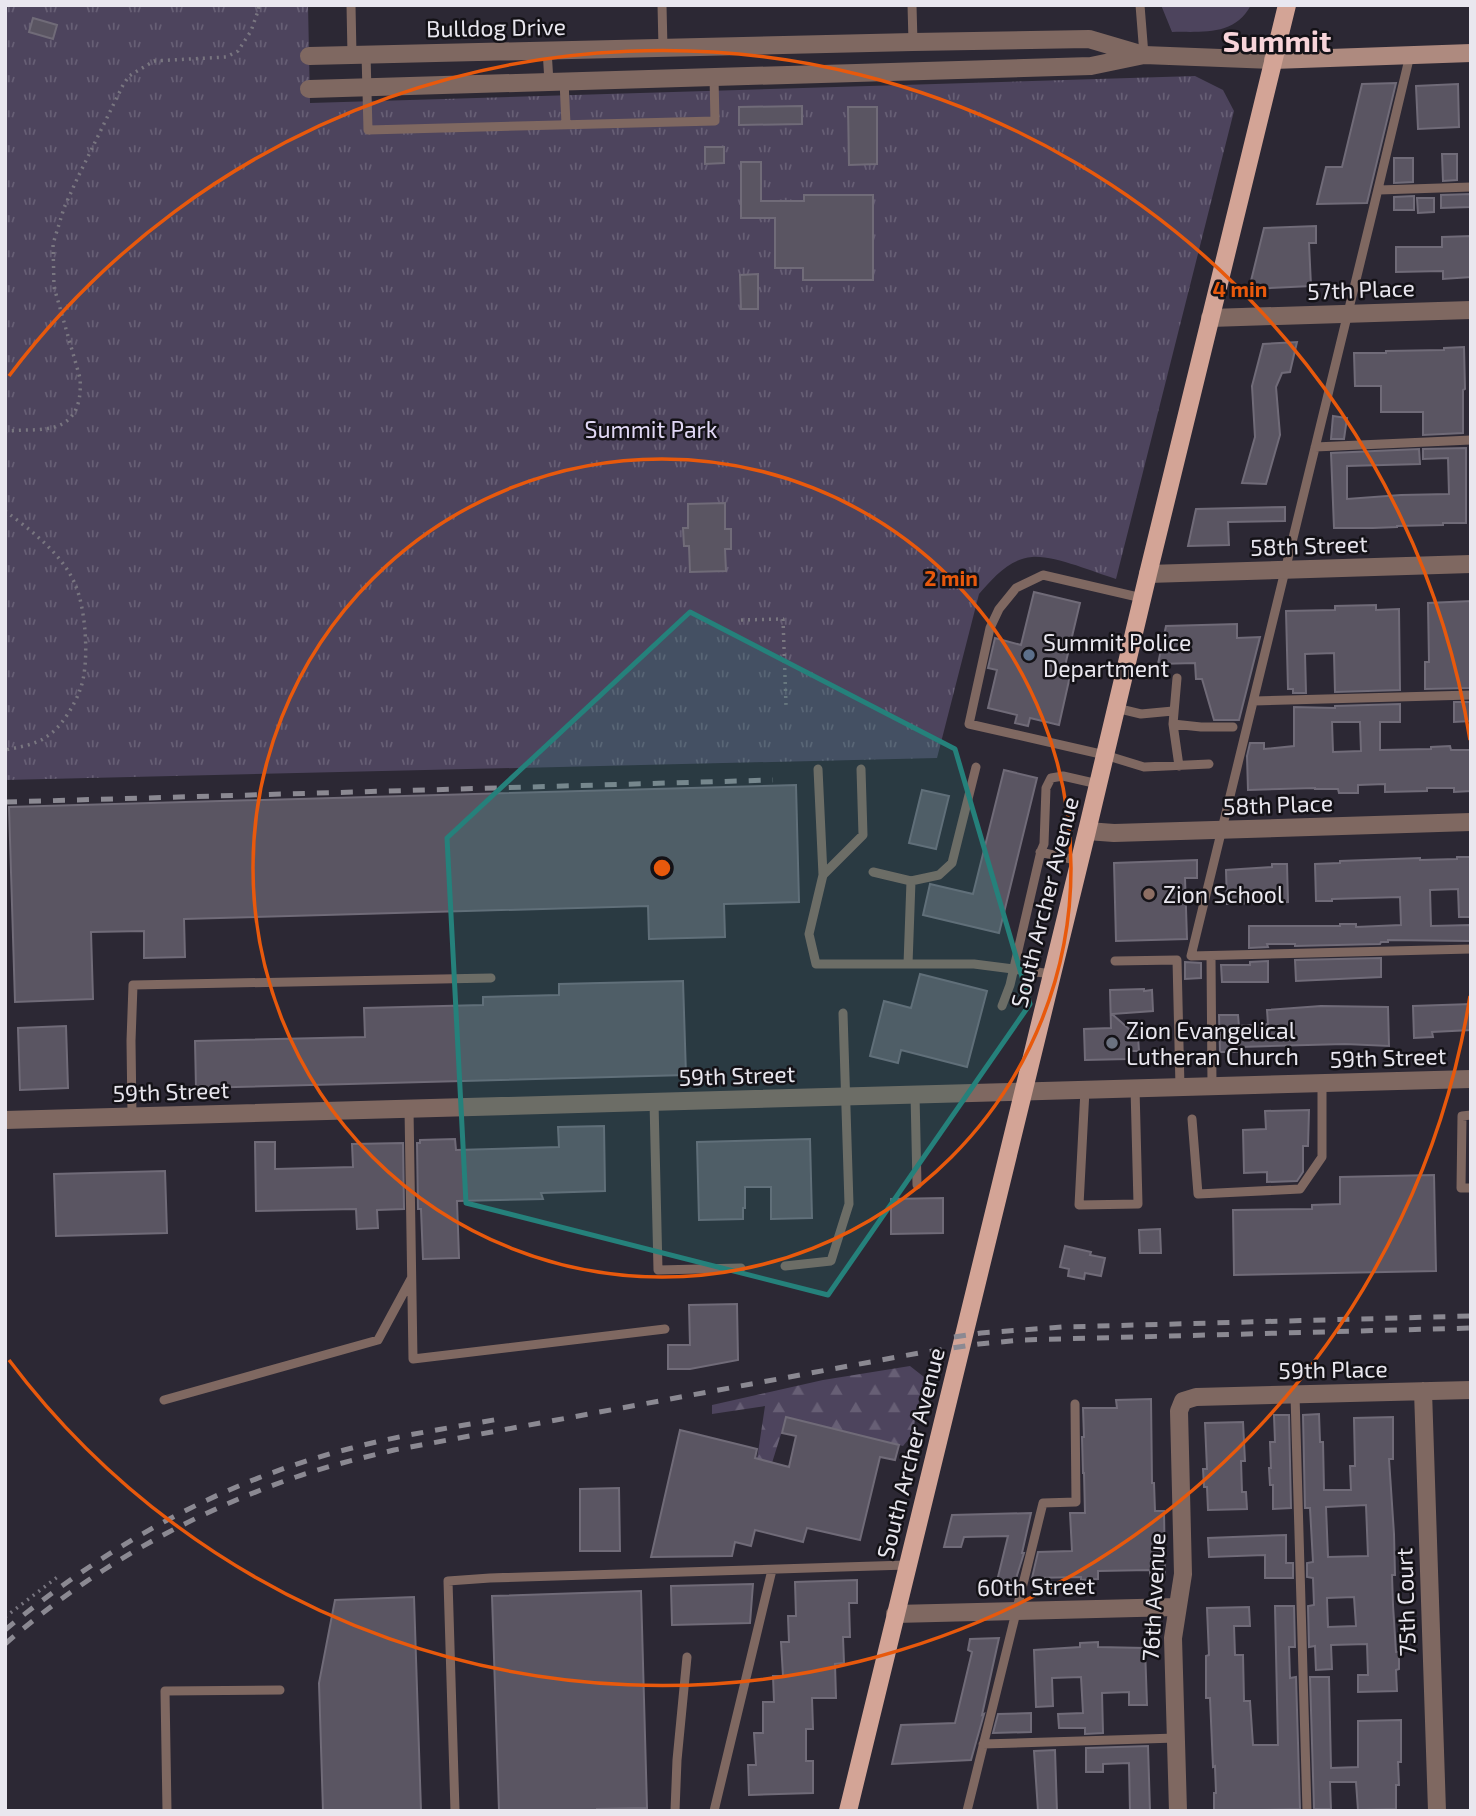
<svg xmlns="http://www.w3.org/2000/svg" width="1476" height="1816" font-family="'Exo 2',sans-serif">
<defs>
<pattern id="forest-firs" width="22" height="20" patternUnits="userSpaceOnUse" patternTransform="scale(1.75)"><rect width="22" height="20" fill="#4d445d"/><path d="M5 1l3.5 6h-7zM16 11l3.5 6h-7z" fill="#675f75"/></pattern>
<pattern id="park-tufts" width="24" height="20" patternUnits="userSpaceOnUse" patternTransform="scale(1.75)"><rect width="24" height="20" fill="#4d445d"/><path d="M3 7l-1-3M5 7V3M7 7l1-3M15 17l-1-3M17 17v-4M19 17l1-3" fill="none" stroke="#675f75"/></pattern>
</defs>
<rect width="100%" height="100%" fill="#2c2834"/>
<!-- green -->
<path fill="#4d445d" d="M1161,5H1251C1234,37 1202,31 1172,32Z"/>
<!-- forest -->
<path fill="url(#forest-firs)" d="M910,1366L924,1377L912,1435L903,1446L786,1418L772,1463L757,1459L765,1406L712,1414V1405L823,1380Z"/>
<!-- park -->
<path fill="url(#park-tufts)" d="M5,5H308L310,103L1195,76L1223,90L1234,111L1116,579C1093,572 1054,555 1032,557C1009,559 993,578 979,594L937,758L5,780Z"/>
<!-- building -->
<path fill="#5a5562" stroke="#706b78" stroke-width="2" fill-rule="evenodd" d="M33,18L57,25L53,39L29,32Z
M1396,83L1367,203L1317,204L1326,167H1342L1362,84Z
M1458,84L1459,127L1418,129L1416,86Z
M802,106V124L739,125V107Z
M848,107H877V164L849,165Z
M705,147H724V163L705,164Z
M1442,154H1457V180L1443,181Z
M1394,158H1413V182L1394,183Z
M741,162H761V201H804V195H873V280H803V268H775V218H741Z
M1471,194V207L1441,208V195Z
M1414,196V210H1394V197Z
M1417,198H1434V212L1418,213Z
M1316,226V243H1309L1311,286L1249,289L1264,228Z
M1471,236V277L1443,279V271L1396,272V247H1442V237Z
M758,274V309H741L740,275Z
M1297,342L1290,372L1282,373L1276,387L1280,435L1266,484L1242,483L1255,437L1252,386L1263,344Z
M1464,347L1465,389L1463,390V433L1423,435V412H1381V386H1355L1354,353H1386V351L1444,350V348Z
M1333,416L1347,418L1344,439H1331Z
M1466,448V523H1443V525L1397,526V527L1373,528H1334L1331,453L1419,449L1420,464L1347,466V499L1401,495L1449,494L1448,458L1423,459V449Z
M725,503V529H731V549H725L726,571L690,572L689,546H684L683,528H688V504Z
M1285,507V521L1228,522L1229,545L1188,546L1196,509Z
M1034,592L1080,603L1065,666L1072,667L1059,725L1030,718L1028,726L1015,723L1017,715L988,708L997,670L988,668L995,638L1021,645Z
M1471,601V688L1425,689V662H1429L1428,603Z
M1376,605V610L1399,609L1400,690L1335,692L1334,653L1305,654L1306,693H1293V689H1288L1286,611L1335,610V606Z
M1237,624V638L1260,637L1239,720H1214L1202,679H1196L1195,663L1158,664L1166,626Z
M1454,702H1470V721L1454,722Z
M1400,704V722H1380V750L1431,749V747L1450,746L1451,750H1471V791L1454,792V788H1427V791L1385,792V784L1358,785V793H1339L1338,789H1315V788L1248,790L1247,756L1250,743H1264V749L1294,746V707L1335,708V706ZM1332,722H1360L1361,751L1333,752Z
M1004,770L1037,778L999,933L923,915L930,884L973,894Z
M796,785L799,902L724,904L725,937L649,939L648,906L184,919L185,957L144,958V931L91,932L93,999L15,1002L9,807Z
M922,790L949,796L936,849L909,843Z
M1457,857H1471V917H1459L1458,889L1430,890L1431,926L1471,925V941L1388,940V942H1381L1380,944L1295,946V944H1267L1268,947L1249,948V926H1340V924H1356V927L1401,925L1400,897L1332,899V901H1316L1315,864L1340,863V861L1420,858V860L1457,859Z
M1197,860V878H1185L1187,939L1116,941L1114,863Z
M1272,864H1287L1288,902L1227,904L1226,870L1272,867Z
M1381,958V977L1296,981L1295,960Z
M1268,961V982H1222L1221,965H1250V962Z
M1185,962L1201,963V978L1185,979Z
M920,974L987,991L967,1067L901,1050L898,1063L870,1056L884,1001L911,1008Z
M683,981L686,1075L196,1088L195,1041L365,1037L364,1008L483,1005V997L559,995V984Z
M1144,989V991L1152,990L1153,1011L1112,1014L1138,1037L1139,1051H1128V1059L1085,1060L1084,1029L1111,1028L1110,990Z
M1471,1004V1030L1432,1032L1433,1037L1414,1038L1413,1006Z
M1321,1006L1388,1007L1389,1046L1345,1044L1239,1047L1240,1052H1220L1219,1015H1238L1239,1026L1268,1024L1267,1010Z
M66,1026L68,1088L20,1090L18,1028Z
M1309,1110L1308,1146H1303V1172L1297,1181L1267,1182V1172L1244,1173L1243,1130L1266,1129L1265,1111Z
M604,1126L605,1191L541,1193L543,1199L457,1201L459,1258L423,1259L421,1209H418L417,1143H420V1140L455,1139L456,1150L559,1147L558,1127Z
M810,1139L812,1218L771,1219V1187H745V1208H743V1219L699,1220L697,1142Z
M255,1142H275V1169L353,1167L352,1144L403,1143L404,1209L377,1210L378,1228L357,1229L356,1209L256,1211Z
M165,1171L167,1233L56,1236L54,1174Z
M1434,1175L1436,1271L1234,1275L1233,1210L1312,1209V1205L1340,1204V1177Z
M943,1198V1233L891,1234V1199Z
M1160,1229L1161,1253H1140L1139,1230Z
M1065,1246L1091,1252L1090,1255L1105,1258L1101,1276L1085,1273L1084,1279L1068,1276L1069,1269L1060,1267Z
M737,1304L738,1360L690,1369H668V1345H690L689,1305Z
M1151,1399L1152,1483H1154L1155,1511H1164L1165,1575L1150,1576V1570L1098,1571V1579L1081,1580V1577L1032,1578L1038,1552L1072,1551L1070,1513H1085L1084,1473H1083L1082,1437H1084L1083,1408H1117L1116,1400Z
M1319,1414L1320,1442H1323L1324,1490H1351L1350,1466H1355L1354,1418L1393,1417V1459H1389L1394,1534L1395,1575H1392L1393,1605L1396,1652H1399V1669L1396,1670L1397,1691L1358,1692V1675H1368L1367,1644L1331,1645L1332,1669L1316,1670L1315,1646L1309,1647L1308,1606L1314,1605L1313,1578L1307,1577V1563L1313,1562L1310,1508H1305L1303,1415ZM1366,1505L1368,1556L1328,1557L1326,1507ZM1354,1597L1356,1626L1328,1627L1327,1598Z
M1274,1415H1289L1291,1508L1273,1509V1485H1270L1269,1468H1271L1270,1442H1275Z
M786,1417L899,1445L895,1460L880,1457L860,1540L807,1528L803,1542L755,1530L751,1546L735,1542L732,1556L651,1557L680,1430L757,1449L755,1458L789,1467L796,1436L782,1433Z
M1243,1422L1245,1461H1241L1242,1492H1246L1247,1509L1208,1510L1207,1487H1204L1203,1469H1207L1205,1423Z
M619,1488L620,1551H580V1489Z
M1031,1513L1022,1553H1024L1014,1585L997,1581L1008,1536L964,1537L961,1547H944L952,1515Z
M1286,1535V1563H1293V1578H1265V1555L1209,1557L1208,1538Z
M857,1580V1603H849L850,1637H843L844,1663L835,1664L836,1698H812L813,1729H806V1761H813V1793L749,1795L748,1765H756L754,1733H763V1702H774L773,1676H783L781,1642H789L788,1616H796L795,1582Z
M753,1584L750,1623L672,1625L671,1586Z
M641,1591L647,1808L597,1809V1811H499L492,1596Z
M414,1597L421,1811H323L319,1683L335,1600Z
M1275,1606H1294L1295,1647H1289L1290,1678L1296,1677L1300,1809L1214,1811V1793H1216L1215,1766L1213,1767L1210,1698H1206V1656L1209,1655L1207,1608L1249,1607L1250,1626H1234L1235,1655H1243L1244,1701H1250L1253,1745H1278Z
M999,1638L982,1715L984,1714L971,1760L892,1764L901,1725L955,1723L972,1652L968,1650L970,1639Z
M1098,1642V1647L1145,1648L1147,1705H1129V1692L1102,1693L1103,1733L1085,1734V1728H1059L1058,1714L1083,1713L1081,1677L1052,1678L1053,1706L1036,1707L1034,1650L1080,1647V1643Z
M1310,1677H1329L1331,1768L1358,1767V1721L1401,1720V1762H1398L1399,1785H1396V1809L1358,1810L1356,1782H1330L1331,1809H1314Z
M1031,1713V1732L993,1733L998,1714Z
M1148,1746L1150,1811H1130L1129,1763L1103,1764V1772H1086V1748Z
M1055,1750L1057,1811H1038L1034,1751Z"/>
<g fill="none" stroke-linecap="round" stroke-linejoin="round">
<!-- path -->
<path stroke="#797680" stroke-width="3.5" stroke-dasharray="2 5" stroke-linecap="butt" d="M5,432C18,429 31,431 44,429C74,426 82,406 80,378L54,287L53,244L64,208L77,179L123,85L129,76L154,61L226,57L238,51L251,31L258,11L259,5
M5,511C31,530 62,554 75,584C86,609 90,664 80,690C74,706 61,728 46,737C35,745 19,747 5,750
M741,620L783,619L786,705
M5,1617L60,1575"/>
<!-- lane -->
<path stroke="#7f6861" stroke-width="9" d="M351,5L352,55
M662,5L663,48
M912,5L913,42
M1140,5L1144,55
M547,50L549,82
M366,54L368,130L715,121L714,77
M1410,55C1339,356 1263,656 1191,956L1471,949
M564,81L566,124
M1379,190L1471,187
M1315,447L1471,440
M1142,598L1043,575L1016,588L999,609L990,628L969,724L1105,755L1144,767L1209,764
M1177,678L1173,724L1179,766
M1254,701L1471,695
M1116,708L1141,714L1173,711
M1173,724L1201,727H1233
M818,769L823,875L809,934L816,964H974L1052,974
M1040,852L1080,861
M873,872L911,881
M823,875L863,835L861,769
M1211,956L1212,1086
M1115,961L1177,960L1180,1087
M908,964L911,881L939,875L952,863L976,767
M1002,1006L1010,985L1041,851L1044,844L1046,788L1051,778L1063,776L1098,784
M1085,1090L1079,1205L1138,1204L1135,1088
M915,1094L917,1185
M654,1102L658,1270L741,1268
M409,1109L413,1359L665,1329
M1471,1115L1462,1116L1461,1188H1471
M132,1116L131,1041L133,985L491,978
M1192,1119L1198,1194L1300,1189L1322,1157V1083
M785,1266L831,1261L849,1204L843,1013
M1295,1395L1307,1811
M164,1400L378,1340L411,1279
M983,1744L1176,1738
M167,1811L165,1691L280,1690
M455,1811L448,1581L490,1578L907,1565
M675,1811L677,1760L687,1657
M714,1811L772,1570
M967,1811L1043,1503L1076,1502L1075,1404"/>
<!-- street -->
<path stroke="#7f6861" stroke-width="18" d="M309,56L913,42L1089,39L1140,54
M309,89L1091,66L1144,55L1273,60
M1210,318L1471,310
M1148,574L1471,564
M1087,831L1114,833L1471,822
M5,1120L1471,1079
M1423,1391L1437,1811
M895,1614L1177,1607
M1178,1811L1173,1638L1183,1574L1179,1411L1183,1401L1196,1397L1471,1390"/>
<!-- secondary -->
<path stroke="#ae8a7f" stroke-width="18" d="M1273,60L1471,53"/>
<!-- primary -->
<path stroke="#d3a496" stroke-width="18" d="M848,1811L1087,831L1148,574L1287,5"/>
<!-- rail -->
<path stroke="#8b8992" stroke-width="5" stroke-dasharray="12 12" stroke-linecap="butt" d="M5,802L773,780
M954,1337L981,1333L1063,1327L1471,1316
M5,1630C106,1546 224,1480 352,1448C400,1435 450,1428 499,1419
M5,1644C90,1570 189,1514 296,1477C328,1466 361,1458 394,1450L919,1353L979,1344L1021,1340L1471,1328"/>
</g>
<!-- marked area -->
<path fill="#25817b" fill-opacity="0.2" stroke="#25817b" stroke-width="5" stroke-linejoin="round" d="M690,612L955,749L1030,1004L828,1295L466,1203L447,838Z"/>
<!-- distance rings -->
<g fill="none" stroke="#e8590c" stroke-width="3.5">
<circle cx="662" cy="868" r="409"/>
<path d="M1470 996A818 818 0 0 1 9 1360M9 376A818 818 0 0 1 1470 740"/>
</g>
<!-- markers -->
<circle fill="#5c6f8a" stroke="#141217" stroke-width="2.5" cx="1029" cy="655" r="7"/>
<circle fill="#8d6e63" stroke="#141217" stroke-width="2.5" cx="1149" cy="894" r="7"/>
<circle fill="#6b7280" stroke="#141217" stroke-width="2.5" cx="1112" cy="1043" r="7"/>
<g text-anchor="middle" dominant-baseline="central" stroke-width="5" stroke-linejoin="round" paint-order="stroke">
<!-- street labels -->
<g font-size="23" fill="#e9e7ef" stroke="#141217">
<text transform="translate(496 27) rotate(-1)">Bulldog Drive</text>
<text transform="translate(1361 289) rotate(-2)">57th Place</text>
<text transform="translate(1309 545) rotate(-2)">58th Street</text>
<text transform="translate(1278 804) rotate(-2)">58th Place</text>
<text transform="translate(1044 902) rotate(-76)">South Archer Avenue</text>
<text transform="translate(1388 1057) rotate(-2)">59th Street</text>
<text transform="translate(737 1075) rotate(-2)">59th Street</text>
<text transform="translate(171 1091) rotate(-2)">59th Street</text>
<text transform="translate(1333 1369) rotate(-1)">59th Place</text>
<text transform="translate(910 1453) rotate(-76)">South Archer Avenue</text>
<text transform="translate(1036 1586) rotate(-1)">60th Street</text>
<text transform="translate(1153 1597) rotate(-87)">76th Avenue</text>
<text transform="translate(1405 1602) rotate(-92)">75th Court</text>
</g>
<!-- park labels -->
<g font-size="23" fill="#e2d9f6" stroke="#141217">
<text x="651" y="429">Summit Park</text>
</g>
<!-- poi labels -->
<g font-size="23" fill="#e9e7ef" stroke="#141217" text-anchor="start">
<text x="1043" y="642">Summit Police<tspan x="1043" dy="26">Department</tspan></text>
<text x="1163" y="894">Zion School</text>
<text x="1126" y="1030">Zion Evangelical<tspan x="1126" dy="26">Lutheran Church</tspan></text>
</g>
<!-- district labels -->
<g font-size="30" font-weight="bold" fill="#f7d4d9" stroke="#141217">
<text x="1277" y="40">Summit</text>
</g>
</g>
<circle cx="662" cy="868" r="10" fill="#e8590c" stroke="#141217" stroke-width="3.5"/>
<g font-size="21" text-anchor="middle" font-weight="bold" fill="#e8590c" stroke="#141217" stroke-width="5" stroke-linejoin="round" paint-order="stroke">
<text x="1240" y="297">4 min</text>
<text x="951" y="586">2 min</text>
</g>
<!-- border -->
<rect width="1476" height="1816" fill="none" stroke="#e9e7ef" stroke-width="14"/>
</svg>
